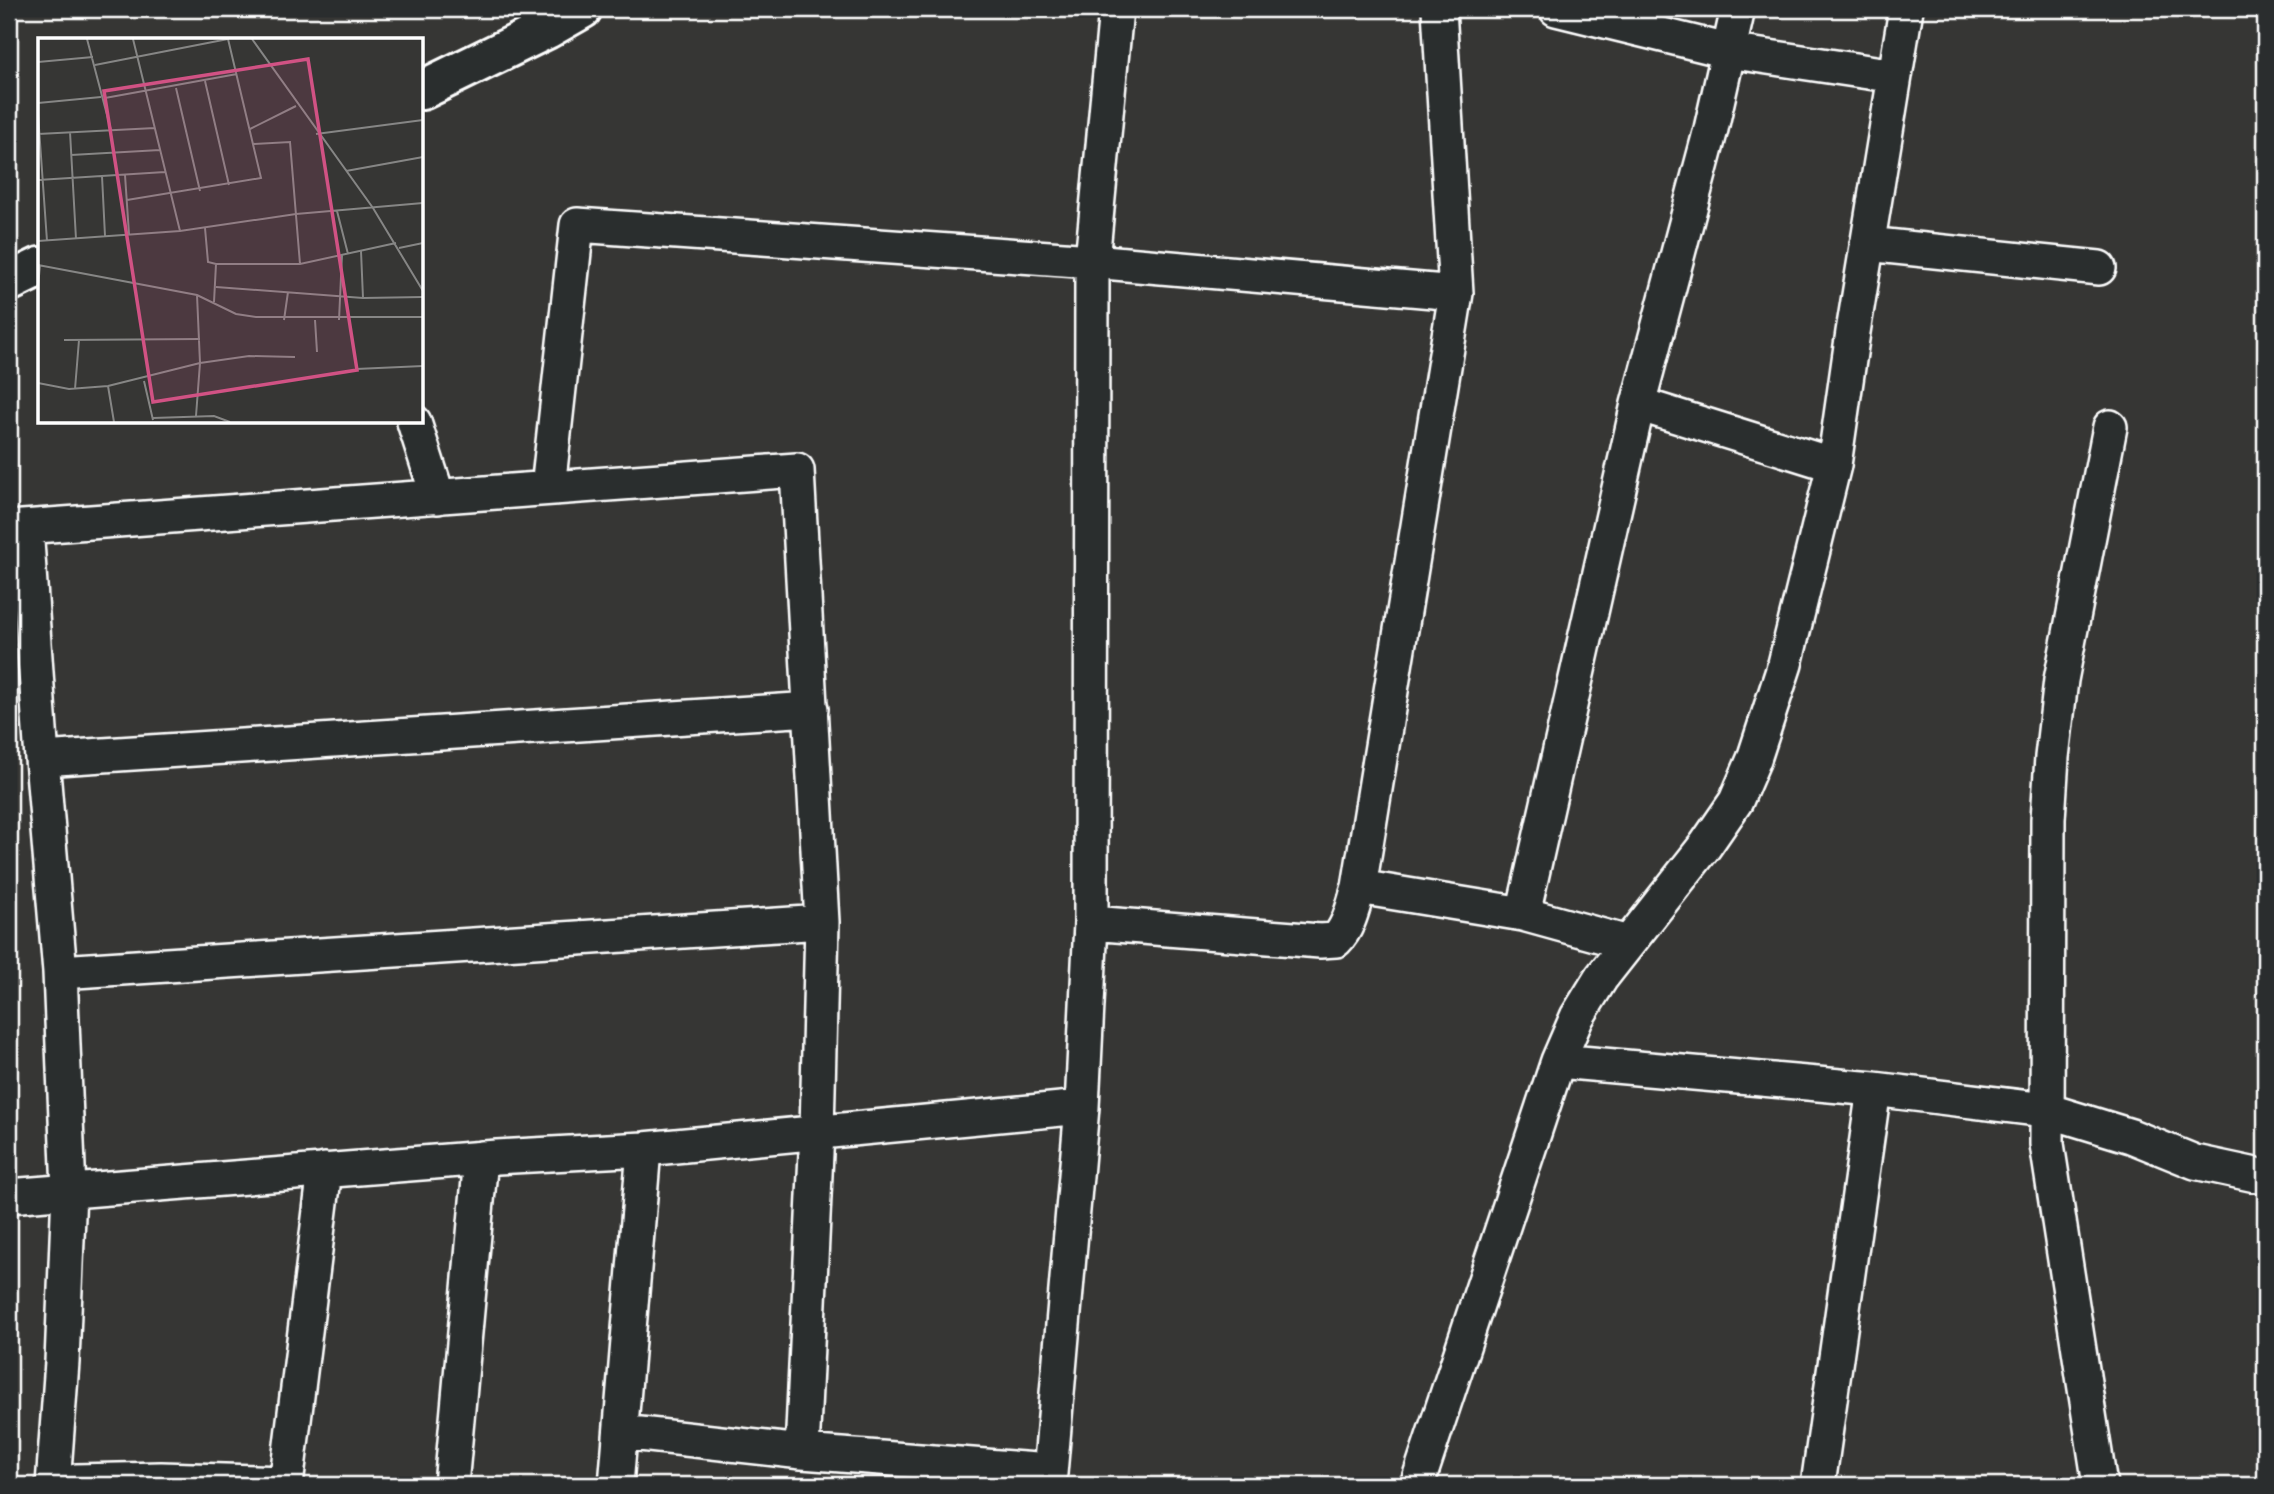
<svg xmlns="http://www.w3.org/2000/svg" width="2274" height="1494" font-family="Caveat,sans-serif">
<rect width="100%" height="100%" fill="#363634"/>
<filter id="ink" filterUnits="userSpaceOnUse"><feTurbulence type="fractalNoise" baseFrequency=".0143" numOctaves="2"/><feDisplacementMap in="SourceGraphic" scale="14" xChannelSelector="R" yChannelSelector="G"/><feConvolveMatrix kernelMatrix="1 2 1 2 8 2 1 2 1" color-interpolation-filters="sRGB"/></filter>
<g filter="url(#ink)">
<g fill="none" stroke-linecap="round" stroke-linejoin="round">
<defs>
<path id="minor" d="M1556,9L1728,51L1895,76
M1867,244L2099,268
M1638,404L1834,465
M414,422L438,497
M548,488L577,225L1092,261L1456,293
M26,527L42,759L60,972L69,1191L62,1362L53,1485
M9,528L797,470L822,922L817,1132L802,1452
M42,759L811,709
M1359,887L1523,914L1628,943
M1523,914L1638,404L1711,129L1738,9
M1091,923L1320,941L1336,940C1350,926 1353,905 1359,887L1456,293L1439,9
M60,972L822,922
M1558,1061L1874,1089L2046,1110L2131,1136L2195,1162L2265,1177
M9,1196L497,1157L644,1149L1082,1107
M622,1432L802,1452L1050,1471
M67,1485L76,1481L161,1479L286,1483
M286,1485L325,1170
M451,1485L481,1158
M616,1485L644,1149
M1049,1485L1082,1107L1091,923L1092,261L1116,9
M1417,1485L1558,1061L1577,1017L1601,978L1705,846L1736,801L1754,759L1785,664L1834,465L1853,332L1906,9
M1818,1485L1874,1089
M2100,1485L2047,1144L2048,819L2052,757L2061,680L2110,427"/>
<path id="tertiary" d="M422,90L547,29L582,9
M9,282L40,267"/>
</defs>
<!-- minor casing -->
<use href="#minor" stroke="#fff" stroke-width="38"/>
<!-- tertiary casing -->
<use href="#tertiary" stroke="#fff" stroke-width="44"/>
<!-- minor -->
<use href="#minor" stroke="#2a2d2e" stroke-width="33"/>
<!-- tertiary -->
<use href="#tertiary" stroke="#2a2d2e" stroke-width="38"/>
</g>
</g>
<!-- overview -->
<g transform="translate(38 38)">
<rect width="385" height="385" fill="#363634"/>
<path fill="none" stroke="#868685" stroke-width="2" d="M49,1L73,92M95,1L142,193M214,1L335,170L385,253M0,24L55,19M57,27L190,1M167,43L191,147M138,50L162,153M67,60L199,36M0,65L63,59M0,76L9,203M212,91L258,68M32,94L38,201M0,96L117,90M278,96L385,82M215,106L252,104L262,226M33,117L122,112M308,133L385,119M87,137L91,196M64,138L67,198M0,142L127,134M89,162L223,140L190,1M299,173L310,216M167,190L170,224L178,226H262L358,205M0,203L142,193L258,176L385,165M361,210L385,205M323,213L325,260M0,227L159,257L198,276L218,279H385M0,249L2,227M178,249L325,260L385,259M176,264L178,226M246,282L250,254M277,282L279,314M301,282L304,217M26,302L162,301M318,331L385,328M106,343L115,382M0,345L31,351L70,348L162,325L211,318L257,319M70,348L76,384M37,351L41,302M158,378L162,325L159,257M115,380L176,378L192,384"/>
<path fill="#d15284" fill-opacity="0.15" stroke="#d15284" stroke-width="3.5" d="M270,21L319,332L115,364L66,53Z"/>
<rect width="385" height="385" fill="none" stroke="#fff" stroke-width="3.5"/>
</g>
<!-- margin -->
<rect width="2274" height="1494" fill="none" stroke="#2a2d2e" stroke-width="35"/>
<rect x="18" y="18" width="2239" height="1459" fill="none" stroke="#fff" stroke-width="2.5" filter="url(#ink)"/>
</svg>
